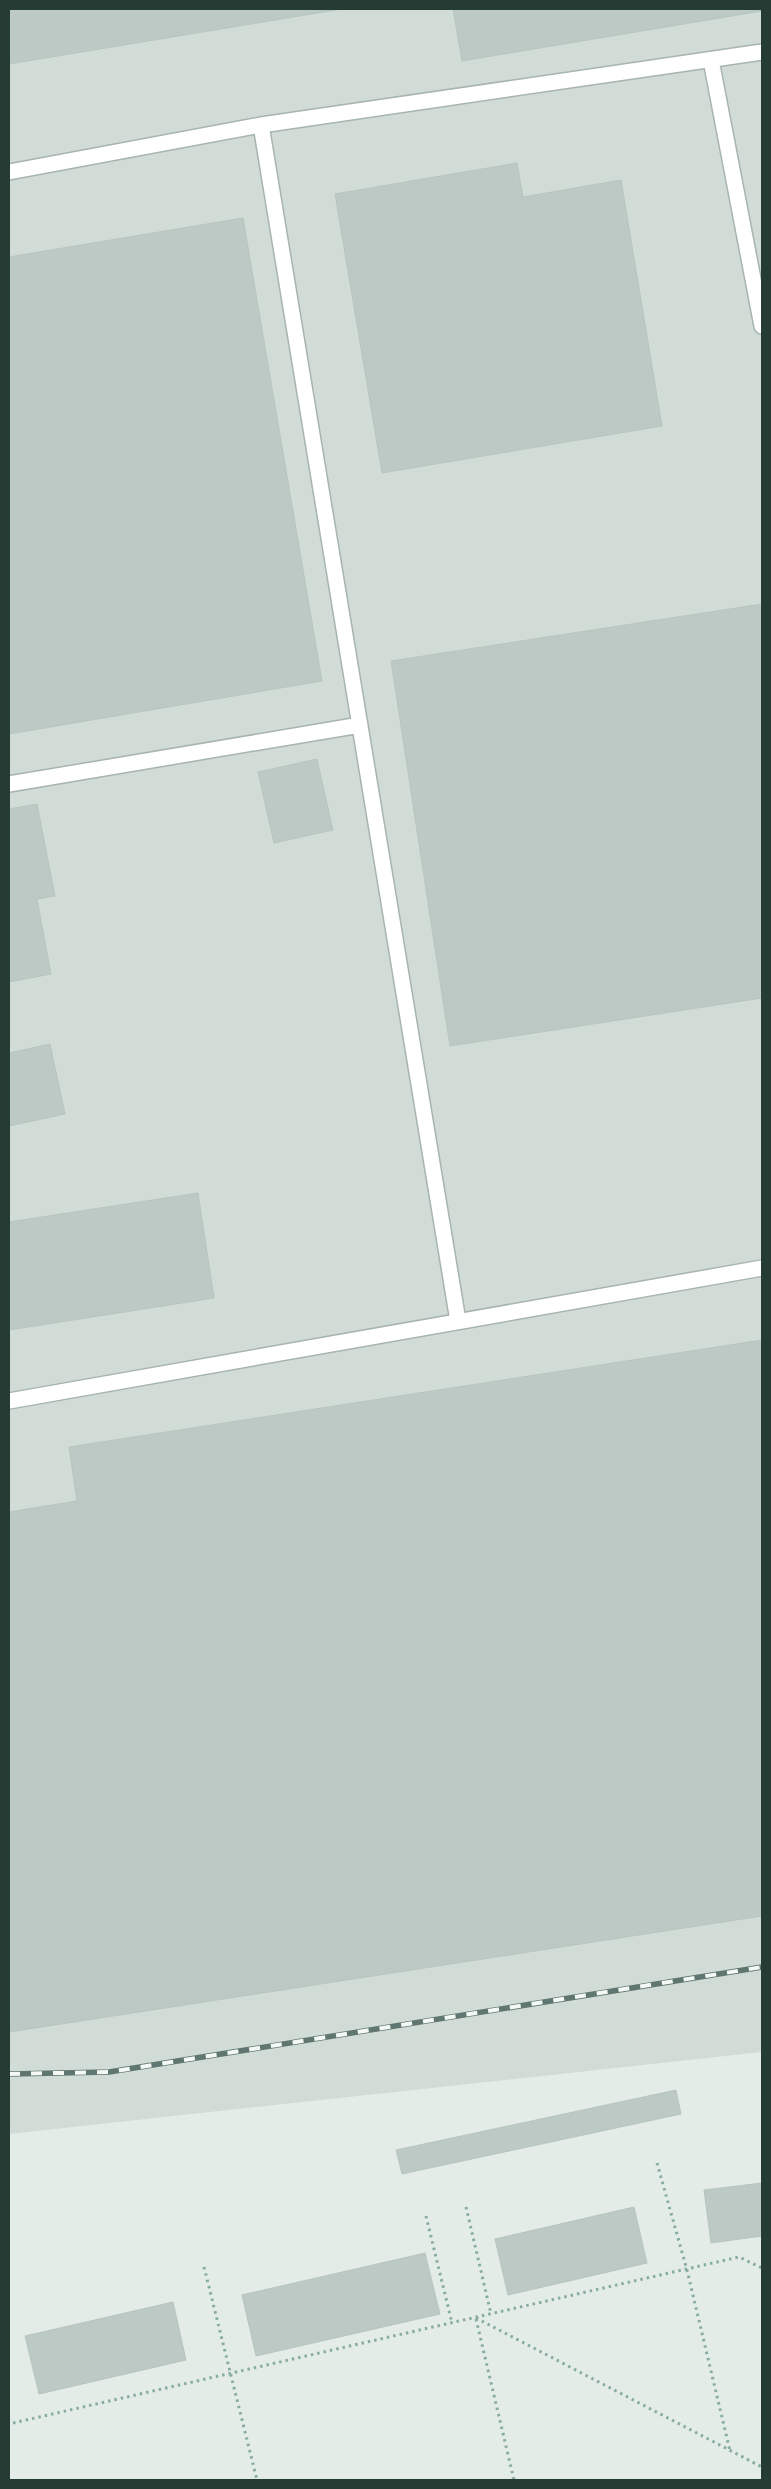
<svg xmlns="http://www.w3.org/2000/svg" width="771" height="2489" font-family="Manrope,sans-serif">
<rect width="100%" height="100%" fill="#e4ece8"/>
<!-- built -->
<path fill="#d2dcd7" d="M9,9H762V2052L9,2134Z"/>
<!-- building -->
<path fill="#bcc9c4" stroke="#b7c5bf" d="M9,9H342L9,64Z
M453,9H762V11L462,61Z
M517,163L523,197L621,180L662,426L382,473L335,194Z
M243,218L322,681L9,734V257Z
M762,604V998L450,1046L391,661Z
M317,759L333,830L274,843L258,772Z
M37,804L55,896L37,899L51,974L9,982V809Z
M50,1044L65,1114L9,1126V1053Z
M198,1193L214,1298L9,1330V1222Z
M762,1340V1916L9,2032V1512L77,1501L69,1447Z
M676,2090L681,2114L402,2174L396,2150Z
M762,2183V2236L711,2243L704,2190Z
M634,2207L647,2263L508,2295L495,2239Z
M425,2253L440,2314L256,2356L242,2295Z
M173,2302L186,2360L39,2394L25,2336Z"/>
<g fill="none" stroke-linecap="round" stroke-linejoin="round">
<defs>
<path id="lane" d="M711,60L762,326
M9,172L261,125
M9,784L360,725
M458,1321L261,125L762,52
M9,1401L762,1268"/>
</defs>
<!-- lane casing -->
<use href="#lane" stroke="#a7b4af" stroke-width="18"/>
<!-- path -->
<path stroke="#87aca0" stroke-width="3" stroke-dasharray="2.5 4" stroke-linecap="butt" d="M657,2163L687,2270L730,2451
M466,2207L491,2314
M426,2216L452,2323
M204,2267L257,2480
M476,2318L762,2467
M476,2319L514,2480
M13,2423L739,2257L762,2268"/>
<!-- lane -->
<use href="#lane" stroke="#fff" stroke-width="15"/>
<defs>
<path id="rail" d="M9,2074L109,2072L762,1967"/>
</defs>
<!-- rail casing -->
<use href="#rail" stroke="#5f7770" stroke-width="5.5"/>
<!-- rail -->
<use href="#rail" stroke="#f4f9f6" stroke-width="4" stroke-dasharray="11" stroke-linecap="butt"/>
</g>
<!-- border -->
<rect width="771" height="2489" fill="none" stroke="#253c35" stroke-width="20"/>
</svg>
